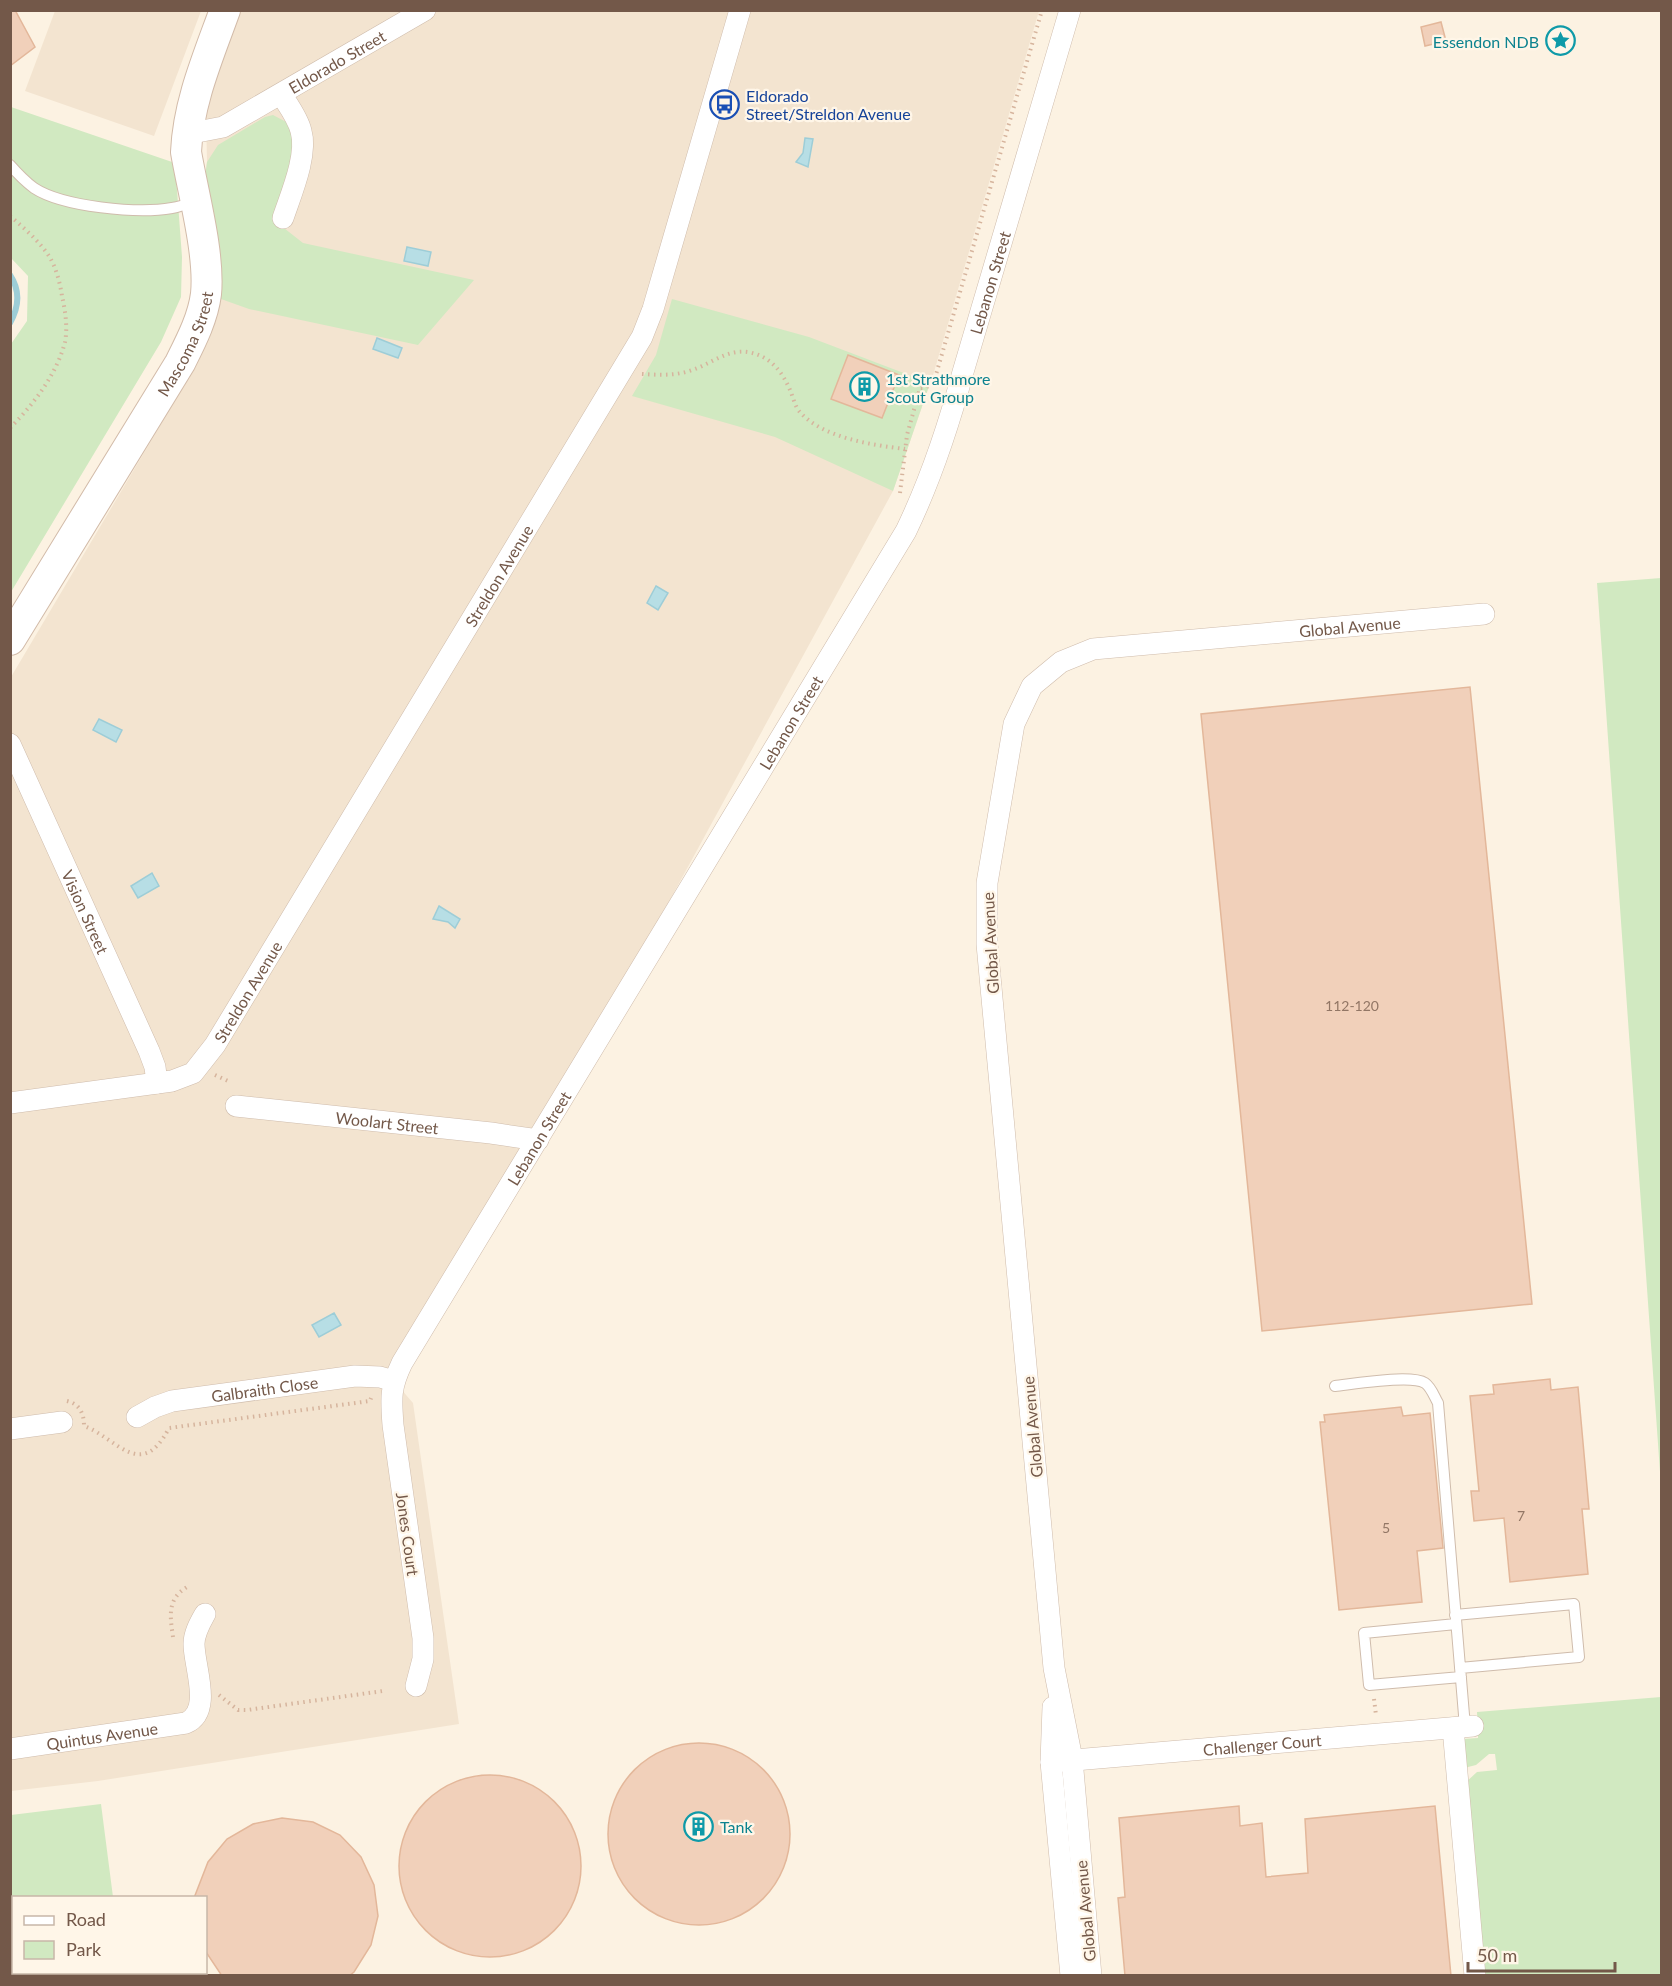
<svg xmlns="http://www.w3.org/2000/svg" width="1672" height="1986" font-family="Lato,sans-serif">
<rect width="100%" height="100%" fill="#fcf2e2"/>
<!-- residential -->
<path fill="#f3e4d0" d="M55,11H201L154,136L25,91Z
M235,11H1039L934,372L893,491L540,1138L394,1381L413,1403L459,1724L98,1781L11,1791V677L196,365L210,335L221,298L220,264L205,177L207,162L206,113Z"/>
<!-- green -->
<path fill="#d1e9c1" d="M11,107L175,163L182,257L181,297L161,342L11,592V344L27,321L28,276L11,258Z
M273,115L290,124L296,145L275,221L303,243L474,280L418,345L249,309L221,299L220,264L205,177L207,162L218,145L265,117Z
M672,299L809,337L930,383L893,491L775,437L632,396L656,355Z
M1661,578H1662L1661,1486L1597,583Z
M1661,1697V1975H1483L1464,1784L1477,1772L1497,1770L1495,1754H1489L1476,1765L1464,1768L1463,1739L1478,1738L1477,1712Z
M101,1804L113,1897L14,1898V1972H123V1975H11V1815Z"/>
<!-- water -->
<path fill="#b7dee5" stroke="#9dcdd7" stroke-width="1.5" d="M805,138L813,139L808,167L796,162L803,153Z
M407,247L431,252L428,266L404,261Z
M377,338L402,348L398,358L373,349Z
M656,586L668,593L658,610L647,603Z
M99,719L122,730L116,742L93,730Z
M152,873L159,886L138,898L131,886Z
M439,906L460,919L455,928L448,922L433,919Z
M334,1313L341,1325L319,1337L312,1325Z"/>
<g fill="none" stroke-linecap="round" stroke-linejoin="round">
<!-- stream -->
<path stroke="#9dcdd7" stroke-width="6" d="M10,275C20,290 19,307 10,323"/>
</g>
<!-- building -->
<path fill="#f1d0ba" stroke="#e3b79a" stroke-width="1.5" d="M10,10H15L35,47L10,66Z
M1441,22L1446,41L1425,46L1421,27Z
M848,355L899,375L882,418L831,399Z
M1470,687L1532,1304L1262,1331L1201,714Z
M1550,1379L1551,1390L1578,1387L1589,1509H1582L1588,1574L1510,1582L1504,1518L1474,1521L1471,1491H1479L1470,1396L1494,1394L1493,1385Z
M1401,1407L1403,1416L1430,1413L1443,1548L1417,1551L1422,1602L1339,1610L1320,1422H1325L1324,1415Z
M608 1834a91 91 0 1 1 182 0a91 91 0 1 1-182 0Z
M399 1866a91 91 0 1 1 182 0a91 91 0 1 1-182 0Z
M1239,1806L1240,1826L1262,1823L1266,1877L1308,1873L1305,1819L1435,1806L1451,1976H1125L1118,1898L1125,1897L1119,1818Z
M282,1818L313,1822L340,1835L361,1857L374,1885L378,1916L371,1945L354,1972L349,1976H222L206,1952V1898H194L208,1862L227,1839L253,1824Z"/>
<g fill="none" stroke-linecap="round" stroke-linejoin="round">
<defs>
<path id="lane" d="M10,165C17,173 26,182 34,188C63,207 138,214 172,208C179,207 187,204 194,201
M1335,1386C1353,1384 1411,1374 1425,1383C1431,1387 1434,1396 1438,1403L1465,1727
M1455,1615L1574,1604L1579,1657L1460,1668
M1456,1624L1364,1633L1369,1685L1461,1677"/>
<g id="street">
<path d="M281,94C288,105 298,118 301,131C308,155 291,194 283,218"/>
<path id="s1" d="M187,134L223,127L425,10"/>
<path id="s2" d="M10,744L149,1051L155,1067L157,1083"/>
<path id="s3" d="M10,1103L172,1081L193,1073L215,1045L642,337L653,309L740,10"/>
<path id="s4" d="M236,1106L491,1133L538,1140"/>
<path id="s5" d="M137,1417L155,1407L172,1401L355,1376L380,1377L394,1381"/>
<path d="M10,1429L62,1422"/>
<path id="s6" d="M416,1686L423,1659V1638L393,1425C391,1398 390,1388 402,1363L906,531C931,479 948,428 963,372L1070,10"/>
<path d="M1053,1707L1051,1762L1071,1976"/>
<path d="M1453,1728L1475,1976"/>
<path id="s7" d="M10,1749L186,1723C213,1711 194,1667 194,1644C194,1633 200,1623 205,1614"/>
<path id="s8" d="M1051,1762L1473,1726"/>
<path id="s9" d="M1091,1976L1072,1759L1054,1668L987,944V883L1014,724L1032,686L1061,662L1093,649L1484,614"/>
</g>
<g id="secondary">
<path id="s10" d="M10,640L180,363C191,341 203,318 206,294C210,254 193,193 186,152C188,103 208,57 225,10"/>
</g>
</defs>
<!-- lane casing -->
<use href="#lane" stroke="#cfbcac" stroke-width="12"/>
<!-- street casing -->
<use href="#street" stroke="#cfbcac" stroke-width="22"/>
<!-- secondary casing -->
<use href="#secondary" stroke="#d2bba9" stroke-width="32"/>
<!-- path -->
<path stroke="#d6b49d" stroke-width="4" stroke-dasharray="1.5 4.5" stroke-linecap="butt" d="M10,216C24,228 39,241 49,256C56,267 60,283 62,296C65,310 68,327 65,342C57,374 33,405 10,428
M642,374C659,375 676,376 692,370C711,364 727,349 748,352C770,356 782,371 790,390C793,397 795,406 799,411C822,438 872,445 905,449
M900,493L907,435L920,388H926L935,378L1042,10
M215,1075L228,1081
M67,1401C80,1404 84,1414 84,1426C117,1438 141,1482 169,1428L370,1401L371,1398
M173,1637C170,1616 167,1599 187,1587
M219,1695L238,1710H247L383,1691
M1374,1699L1376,1715"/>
<!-- lane -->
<use href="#lane" stroke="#fff" stroke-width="10"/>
<!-- street -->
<use href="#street" stroke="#fff" stroke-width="21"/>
<!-- secondary -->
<use href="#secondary" stroke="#fff" stroke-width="30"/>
</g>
<!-- icons -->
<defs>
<symbol id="sight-ring" viewBox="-11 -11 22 22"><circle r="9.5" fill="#fff6e8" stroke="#0f9aa8" stroke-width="1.5"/><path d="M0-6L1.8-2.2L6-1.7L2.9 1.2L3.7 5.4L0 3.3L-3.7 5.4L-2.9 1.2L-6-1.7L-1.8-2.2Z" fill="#0f9aa8"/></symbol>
<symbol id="bus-ring" viewBox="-11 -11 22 22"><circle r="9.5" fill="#fff6e8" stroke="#1a4fb4" stroke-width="1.5"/><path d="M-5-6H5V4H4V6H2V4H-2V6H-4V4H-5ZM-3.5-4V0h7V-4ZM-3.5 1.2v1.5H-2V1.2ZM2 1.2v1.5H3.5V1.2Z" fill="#1a4fb4"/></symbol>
<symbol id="building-ring" viewBox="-11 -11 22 22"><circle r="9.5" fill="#fff6e8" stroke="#0f9aa8" stroke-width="1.5"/><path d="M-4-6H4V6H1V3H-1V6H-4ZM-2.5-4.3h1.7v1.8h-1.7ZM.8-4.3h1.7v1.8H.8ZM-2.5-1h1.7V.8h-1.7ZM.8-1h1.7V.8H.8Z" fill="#0f9aa8"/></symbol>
</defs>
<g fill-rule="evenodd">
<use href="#sight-ring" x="1544" y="24" width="33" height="33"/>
<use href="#bus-ring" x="708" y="88" width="33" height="33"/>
<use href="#building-ring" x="848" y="370" width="33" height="33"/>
<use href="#building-ring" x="682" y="1810" width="33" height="33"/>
</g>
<g text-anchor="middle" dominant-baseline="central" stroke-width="4.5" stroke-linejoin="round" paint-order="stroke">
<!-- number labels -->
<g font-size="14" fill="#927665">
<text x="1352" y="1005">112-120</text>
<text x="1521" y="1515">7</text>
<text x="1386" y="1527">5</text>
</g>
<!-- culture labels -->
<g font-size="16" fill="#0d838f" stroke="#fff6e8" text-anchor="start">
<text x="1539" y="41" text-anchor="end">Essendon NDB</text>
<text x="886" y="378">1st Strathmore<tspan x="886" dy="18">Scout Group</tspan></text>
<text x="720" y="1826">Tank</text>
</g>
<!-- street labels -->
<g font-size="16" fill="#735849" stroke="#fff6e8">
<text stroke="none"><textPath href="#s1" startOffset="168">Eldorado Street</textPath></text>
<text stroke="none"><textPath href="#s6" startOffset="1563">Lebanon Street</textPath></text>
<text stroke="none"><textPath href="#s10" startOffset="345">Mascoma Street</textPath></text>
<text stroke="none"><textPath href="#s3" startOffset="770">Streldon Avenue</textPath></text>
<text stroke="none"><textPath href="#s9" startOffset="1632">Global Avenue</textPath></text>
<text stroke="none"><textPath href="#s6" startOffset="1077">Lebanon Street</textPath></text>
<text stroke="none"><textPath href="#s2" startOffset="184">Vision Street</textPath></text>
<text transform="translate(990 943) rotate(-93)">Global Avenue</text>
<text stroke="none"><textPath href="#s3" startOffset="284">Streldon Avenue</textPath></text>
<text stroke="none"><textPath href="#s4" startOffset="152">Woolart Street</textPath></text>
<text stroke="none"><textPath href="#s6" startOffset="591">Lebanon Street</textPath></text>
<text stroke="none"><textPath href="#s5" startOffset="132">Galbraith Close</textPath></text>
<text transform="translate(1032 1427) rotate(-95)">Global Avenue</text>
<text transform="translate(408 1534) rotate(82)">Jones Court</text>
<text stroke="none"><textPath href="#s7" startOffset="93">Quintus Avenue</textPath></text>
<text stroke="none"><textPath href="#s8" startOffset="212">Challenger Court</textPath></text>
<text transform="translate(1085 1911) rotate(-95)">Global Avenue</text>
</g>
<!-- transit labels -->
<g font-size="16" fill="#164399" stroke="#fff6e8" text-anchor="start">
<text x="746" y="95">Eldorado<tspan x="746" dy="18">Street/Streldon Avenue</tspan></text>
</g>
</g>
<!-- border -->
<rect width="1672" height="1986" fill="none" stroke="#735849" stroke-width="24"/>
<!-- legend -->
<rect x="12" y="1896" width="195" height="78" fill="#fff6e8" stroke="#c7b7a8" stroke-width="1.5"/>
<rect x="24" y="1916" width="30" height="9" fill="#ffffff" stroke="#c7b7a8" stroke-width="1.5"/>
<text x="66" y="1926" font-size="18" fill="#735849">Road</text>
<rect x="24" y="1941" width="30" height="18" fill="#d1e9c1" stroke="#c7b7a8" stroke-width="1.5"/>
<text x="66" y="1956" font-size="18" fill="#735849">Park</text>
<!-- scale -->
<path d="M1468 1962v9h147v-9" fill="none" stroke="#735849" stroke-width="3"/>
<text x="1477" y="1962" font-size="18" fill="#735849" stroke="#fff6e8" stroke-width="4.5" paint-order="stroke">50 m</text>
</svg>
